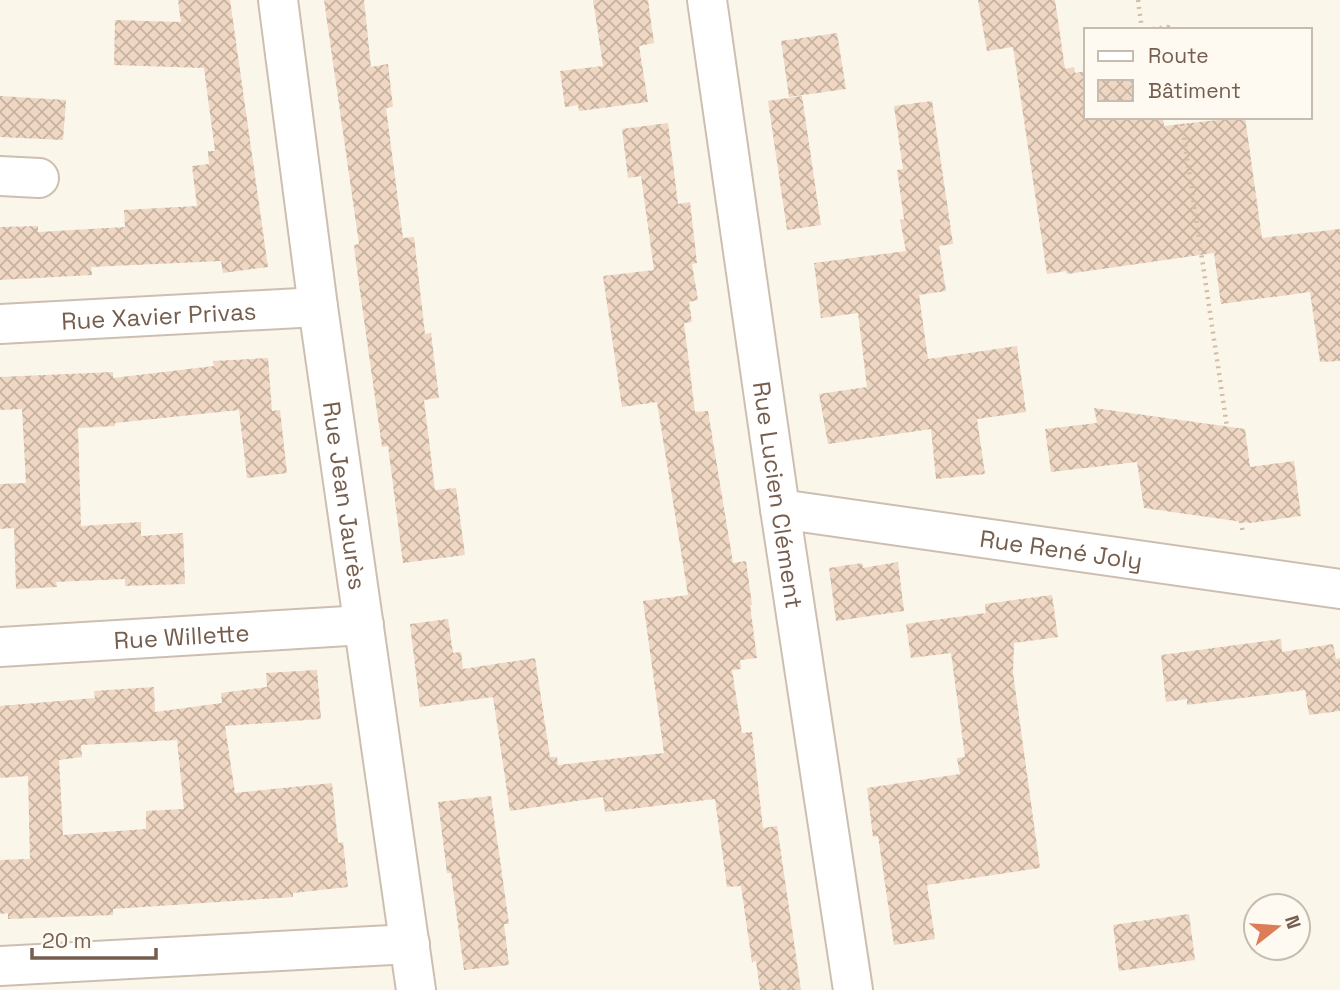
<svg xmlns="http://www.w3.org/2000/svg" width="1340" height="990" font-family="'Space Grotesk',sans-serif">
<defs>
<pattern id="building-cross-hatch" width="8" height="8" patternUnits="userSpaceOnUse" patternTransform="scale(1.75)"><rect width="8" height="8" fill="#efd7c3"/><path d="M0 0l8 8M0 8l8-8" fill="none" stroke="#c6b2a1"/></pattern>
</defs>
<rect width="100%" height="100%" fill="#fbf6ea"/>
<!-- building -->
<path fill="url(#building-cross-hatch)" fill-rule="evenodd" d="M178,0H230L268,267L223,273L221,261L91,267L92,275L0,280V227L38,226V232L125,227L124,210L197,206L192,166L209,164L208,151H215L204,68L114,65L115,20L181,22Z
M324,0H364L371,67L388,64L393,107L386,108L403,238L414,237L425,334L431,333L439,398L424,400L435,490L456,488L465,555L403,563L388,446L382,447L357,270L354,245L359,244Z
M593,0H648L654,43L639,46L648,102L579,111L578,105L565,107L560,71L603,66Z
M978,0H1055L1065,69L1074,67L1075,73L1086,71V117H1163L1164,126L1245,117L1262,238L1340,229V361L1320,362L1310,292L1221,304L1214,253L1067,274L1066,271L1047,274L1013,47L987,51Z
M837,33L846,89L789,97L781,41Z
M0,96L66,100L63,140L0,137Z
M802,96L821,225L787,230L768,101Z
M932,101L953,244L939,246L946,291L919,295L928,359L1017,346L1026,412L977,419L985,474L936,479L931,429L828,444L819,394L867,387L858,313L821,318L814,263L906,251L900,220L904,219L897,170L903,169L894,106Z
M668,123L678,204L690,202L697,263L692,264L698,300L689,302L692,322L684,323L695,412L708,411L733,563L746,561L752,605H750L757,658L740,660L741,669L732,670L742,733L752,732L763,828L777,826L801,990H760L756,961L752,962L741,886L727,887L715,799L605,812L603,797L510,811L493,697L420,707L410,624L448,619L453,653L461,652L463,669L535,658L550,757H557L558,765L664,753L643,601L688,595L657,402L622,407L603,276L654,270L641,176L628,178L622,129Z
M268,358L272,411L280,410L287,473L247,478L239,410L115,423V426L78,428L81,526L141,522V536L183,533L185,584L125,586V579L56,582L57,587L16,589L14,528L0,529V484L26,483L22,409L0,410V377L113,372V378L214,366L213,361Z
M1094,408L1245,429L1250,467L1294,461L1301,516L1250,523L1144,508L1137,462L1051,472L1045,429L1097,423Z
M898,562L904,611L836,621L829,568L862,563L863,568Z
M1052,595L1058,637L1014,643L1013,673L1040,868L927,885L935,939L894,945L878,836L873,837L867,788L960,774L957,758L965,757L951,653L911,658L906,624L986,613L985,604Z
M1281,639L1282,652L1333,644L1336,659L1340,658V711L1309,715L1305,690L1187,705V699L1166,702L1161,655Z
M317,670L321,719L225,726L235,793L332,783L338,843L343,842L348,887L293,893V897L113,909V915L8,919V913L0,914V860L30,859L28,776L0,778V706L95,698L94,691L154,687L155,712L222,703L221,693L267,687L266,673ZM177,740L184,809L146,811V829L63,835L59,760L82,757L81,745Z
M491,796L509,924H504L509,965L464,970L451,873H447L438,802Z
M1189,914L1195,960L1119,971L1113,925Z"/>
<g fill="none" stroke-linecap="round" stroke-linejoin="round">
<defs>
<g id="minor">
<path id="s1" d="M278,0L318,307L416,990"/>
<path id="s2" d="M707,0L780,509L853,990"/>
<path d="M0,176L39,178"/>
<path id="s3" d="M0,324L318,307"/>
<path id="s4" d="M780,509L1340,589"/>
<path id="s5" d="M0,647L364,625"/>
<path d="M0,966L410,944"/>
</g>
</defs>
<!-- minor casing -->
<use href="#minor" stroke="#cdbfb0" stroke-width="42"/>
<!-- path -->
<path stroke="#d5bba6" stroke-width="4.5" stroke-dasharray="2 5" stroke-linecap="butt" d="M1138,0L1142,30
M1146,30L1168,27L1169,30
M1181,117L1227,427
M1241,521L1243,534"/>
<!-- minor -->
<use href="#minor" stroke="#fff" stroke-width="38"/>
</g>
<g text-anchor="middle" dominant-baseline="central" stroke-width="5" stroke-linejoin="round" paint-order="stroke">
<!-- street labels -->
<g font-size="24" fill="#755e4e" stroke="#fefaf1">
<text stroke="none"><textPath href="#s3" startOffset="159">Rue Xavier Privas</textPath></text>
<text stroke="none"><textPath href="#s1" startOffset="500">Rue Jean Jaurès</textPath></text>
<text stroke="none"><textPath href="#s2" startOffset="500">Rue Lucien Clément</textPath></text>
<text stroke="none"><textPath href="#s4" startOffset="284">Rue René Joly</textPath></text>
<text stroke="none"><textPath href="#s5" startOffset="182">Rue Willette</textPath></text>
</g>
</g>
<!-- legend -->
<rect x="1084" y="28" width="228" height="91" fill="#fefaf1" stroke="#c7bcb0" stroke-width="2"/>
<rect x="1098" y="51" width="35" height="10" fill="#ffffff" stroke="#c7bcb0" stroke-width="2"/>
<text x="1148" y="63" font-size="21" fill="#755e4e">Route</text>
<rect x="1098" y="80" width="35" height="21" fill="url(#building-cross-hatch)" stroke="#c7bcb0" stroke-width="2"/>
<text x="1148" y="98" font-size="21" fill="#755e4e">Bâtiment</text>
<!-- north arrow -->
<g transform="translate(1277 927) rotate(73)"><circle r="33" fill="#fefaf1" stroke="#c7bcb0" stroke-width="2"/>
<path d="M0-5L12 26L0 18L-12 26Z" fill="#dd7d57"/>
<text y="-10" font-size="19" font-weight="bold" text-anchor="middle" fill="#755e4e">N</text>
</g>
<!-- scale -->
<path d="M32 948v10h124v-10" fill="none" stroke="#755e4e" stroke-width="3.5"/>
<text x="42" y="948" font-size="21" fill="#755e4e" stroke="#fefaf1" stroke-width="5" paint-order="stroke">20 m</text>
</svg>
